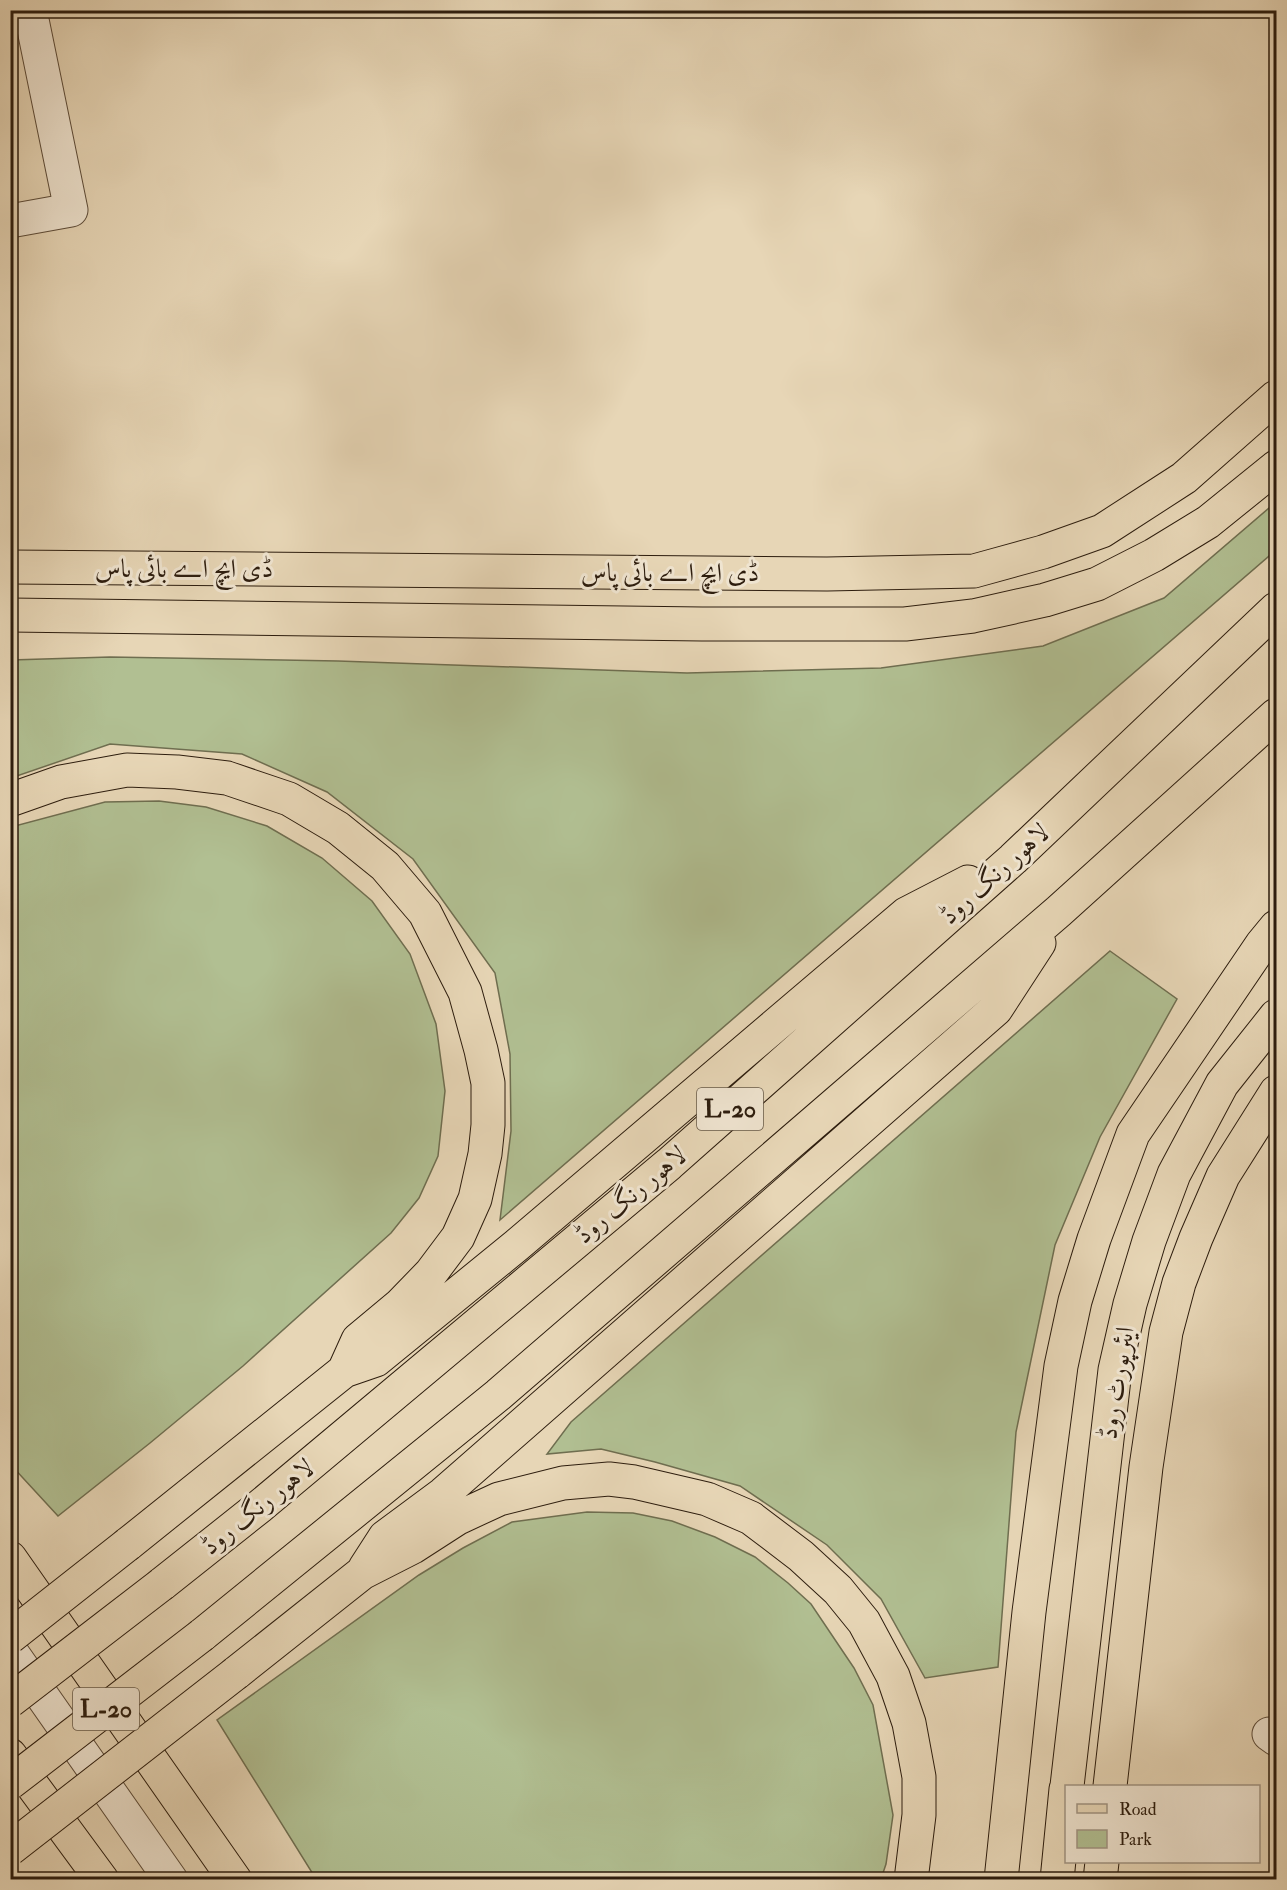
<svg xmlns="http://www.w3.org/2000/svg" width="1287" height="1890" font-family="'IM FELL Double Pica',Amiri,serif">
<rect width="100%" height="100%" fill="#e7d6b6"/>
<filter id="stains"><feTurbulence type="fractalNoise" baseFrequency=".00333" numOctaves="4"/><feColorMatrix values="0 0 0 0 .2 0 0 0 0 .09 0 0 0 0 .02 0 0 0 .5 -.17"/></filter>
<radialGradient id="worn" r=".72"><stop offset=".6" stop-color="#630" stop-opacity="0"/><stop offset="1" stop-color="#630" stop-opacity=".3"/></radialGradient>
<!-- green -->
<path fill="#b1bf92" stroke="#6f6e50" stroke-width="1.5" d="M1276,502V550L500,1220L511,1131L510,1054L495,973L413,859L327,792L242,754L110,744L11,778V660L110,657L338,661L687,673L881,668L1043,646L1164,598Z
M159,801L206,807L267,826L322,858L372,901L410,954L436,1024L445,1091L438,1156L419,1198L391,1233L243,1366L150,1443L58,1516L11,1465V827L105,802Z
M1110,951L1177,999L1100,1137L1055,1245L1016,1432L998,1667L925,1678L881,1599L827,1545L740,1486L655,1462L601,1449L547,1454L571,1422Z
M587,1512L633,1513L672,1521L715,1537L755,1557L788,1583L811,1604L854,1668L873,1705L893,1815L886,1864L881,1879H316L217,1720L419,1575L463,1548L512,1522Z"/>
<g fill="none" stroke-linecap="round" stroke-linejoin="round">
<defs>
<path id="minor" d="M10,221L71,210L30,10
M10,1650L171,1880
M1269,1734L1276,1739"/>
<path id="major" d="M10,567L827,574L974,571L1043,552L1102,531L1184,478L1276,397
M10,615L702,624H905L973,616L1045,600L1097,584L1154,555L1208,522L1276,467
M10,1558L235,1880
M10,1755L102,1880
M1067,1786L1115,1370L1130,1304L1149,1241L1174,1174L1222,1084L1276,1016
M1110,1786L1146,1467L1166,1332L1179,1283L1196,1238L1223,1176L1276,1092
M1057,1880L1066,1789
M1100,1880L1102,1862"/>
<path id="highway" d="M10,800L61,782L127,770L177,772L227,778L289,799L338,828L385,866L425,913L465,992L481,1050L488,1083V1125L485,1154L475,1199L458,1237L431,1273L400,1305L358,1340L344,1371L128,1544
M344,1371L376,1360L517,1245L906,914L968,882
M365,1568L385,1537L443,1494L996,1009L1039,943
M162,1584L259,1507L669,1164L1013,859L1276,609
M202,1635L498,1395L1059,911L1276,715
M236,1673L362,1573L413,1547L458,1518L499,1499L563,1483L609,1479L634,1482L707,1499L751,1518L801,1556L838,1590L864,1622L893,1676L909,1723L919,1777V1815L911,1880
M1001,1880L1029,1612L1061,1366L1075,1301L1094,1239L1133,1134L1262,944L1276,927"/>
</defs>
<!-- minor casing -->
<use href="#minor" stroke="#5c4b38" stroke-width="35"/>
<!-- major casing -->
<use href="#major" stroke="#2d1d0e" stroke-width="35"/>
<!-- highway casing -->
<use href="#highway" stroke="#2d1d0e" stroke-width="35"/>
<!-- minor -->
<use href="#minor" stroke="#efe4d0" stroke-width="33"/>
<!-- major -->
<use href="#major" stroke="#e7d6b6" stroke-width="33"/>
<!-- highway -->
<use href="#highway" stroke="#e7d6b6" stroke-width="33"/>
<defs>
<path id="highway-bridge" d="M10,1637L128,1544
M10,1701L162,1584
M10,1783L202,1635
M10,1849L236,1673"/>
</defs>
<!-- highway-bridge casing -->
<use href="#highway-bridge" stroke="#2d1d0e" stroke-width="35" stroke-linecap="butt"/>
<!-- highway-bridge -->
<use href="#highway-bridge" stroke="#e7d6b6" stroke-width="33"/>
</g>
<g text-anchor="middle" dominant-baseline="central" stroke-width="6" stroke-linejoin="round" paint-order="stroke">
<!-- shield labels -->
<g fill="#efe4d0" stroke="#675948" stroke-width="1.5">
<rect x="697" y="1088" width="66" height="42" rx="4.5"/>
<rect x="73" y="1688" width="66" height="42" rx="4.5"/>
</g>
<g font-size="24" font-weight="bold" fill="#2d1d0e">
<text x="730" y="1109">L-20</text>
<text x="106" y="1709">L-20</text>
</g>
<!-- street labels -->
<g font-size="26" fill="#2d1d0e" stroke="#efe4d0">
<text x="184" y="569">ڈی ایچ اے بائی پاس</text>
<text x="670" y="573">ڈی ایچ اے بائی پاس</text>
<text transform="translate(995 874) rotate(-42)">لاہور رنگ روڈ</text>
<text transform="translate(631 1195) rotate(-40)">لاہور رنگ روڈ</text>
<text transform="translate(1117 1383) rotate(-81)">ایئرپورٹ روڈ</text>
<text transform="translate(258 1507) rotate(-39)">لاہور رنگ روڈ</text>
</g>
</g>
<!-- margin -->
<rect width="1287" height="1890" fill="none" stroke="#e7d6b6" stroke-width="36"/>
<rect x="12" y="12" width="1263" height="1866" fill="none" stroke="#2d1d0e" stroke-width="3"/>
<rect x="18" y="18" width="1251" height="1854" fill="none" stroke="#2d1d0e" stroke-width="1.5"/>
<!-- legend -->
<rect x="1065" y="1785" width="195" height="78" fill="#efe4d0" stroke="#a19482" stroke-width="1.5"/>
<rect x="1077" y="1804" width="30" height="9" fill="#e7d6b6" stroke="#a19482" stroke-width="1.5"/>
<text x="1119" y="1815" font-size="18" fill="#2d1d0e">Road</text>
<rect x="1077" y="1830" width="30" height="18" fill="#b1bf92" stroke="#a19482" stroke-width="1.5"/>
<text x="1119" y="1845" font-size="18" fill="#2d1d0e">Park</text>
<rect width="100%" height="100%" filter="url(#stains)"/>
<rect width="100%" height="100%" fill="url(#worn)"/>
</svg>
